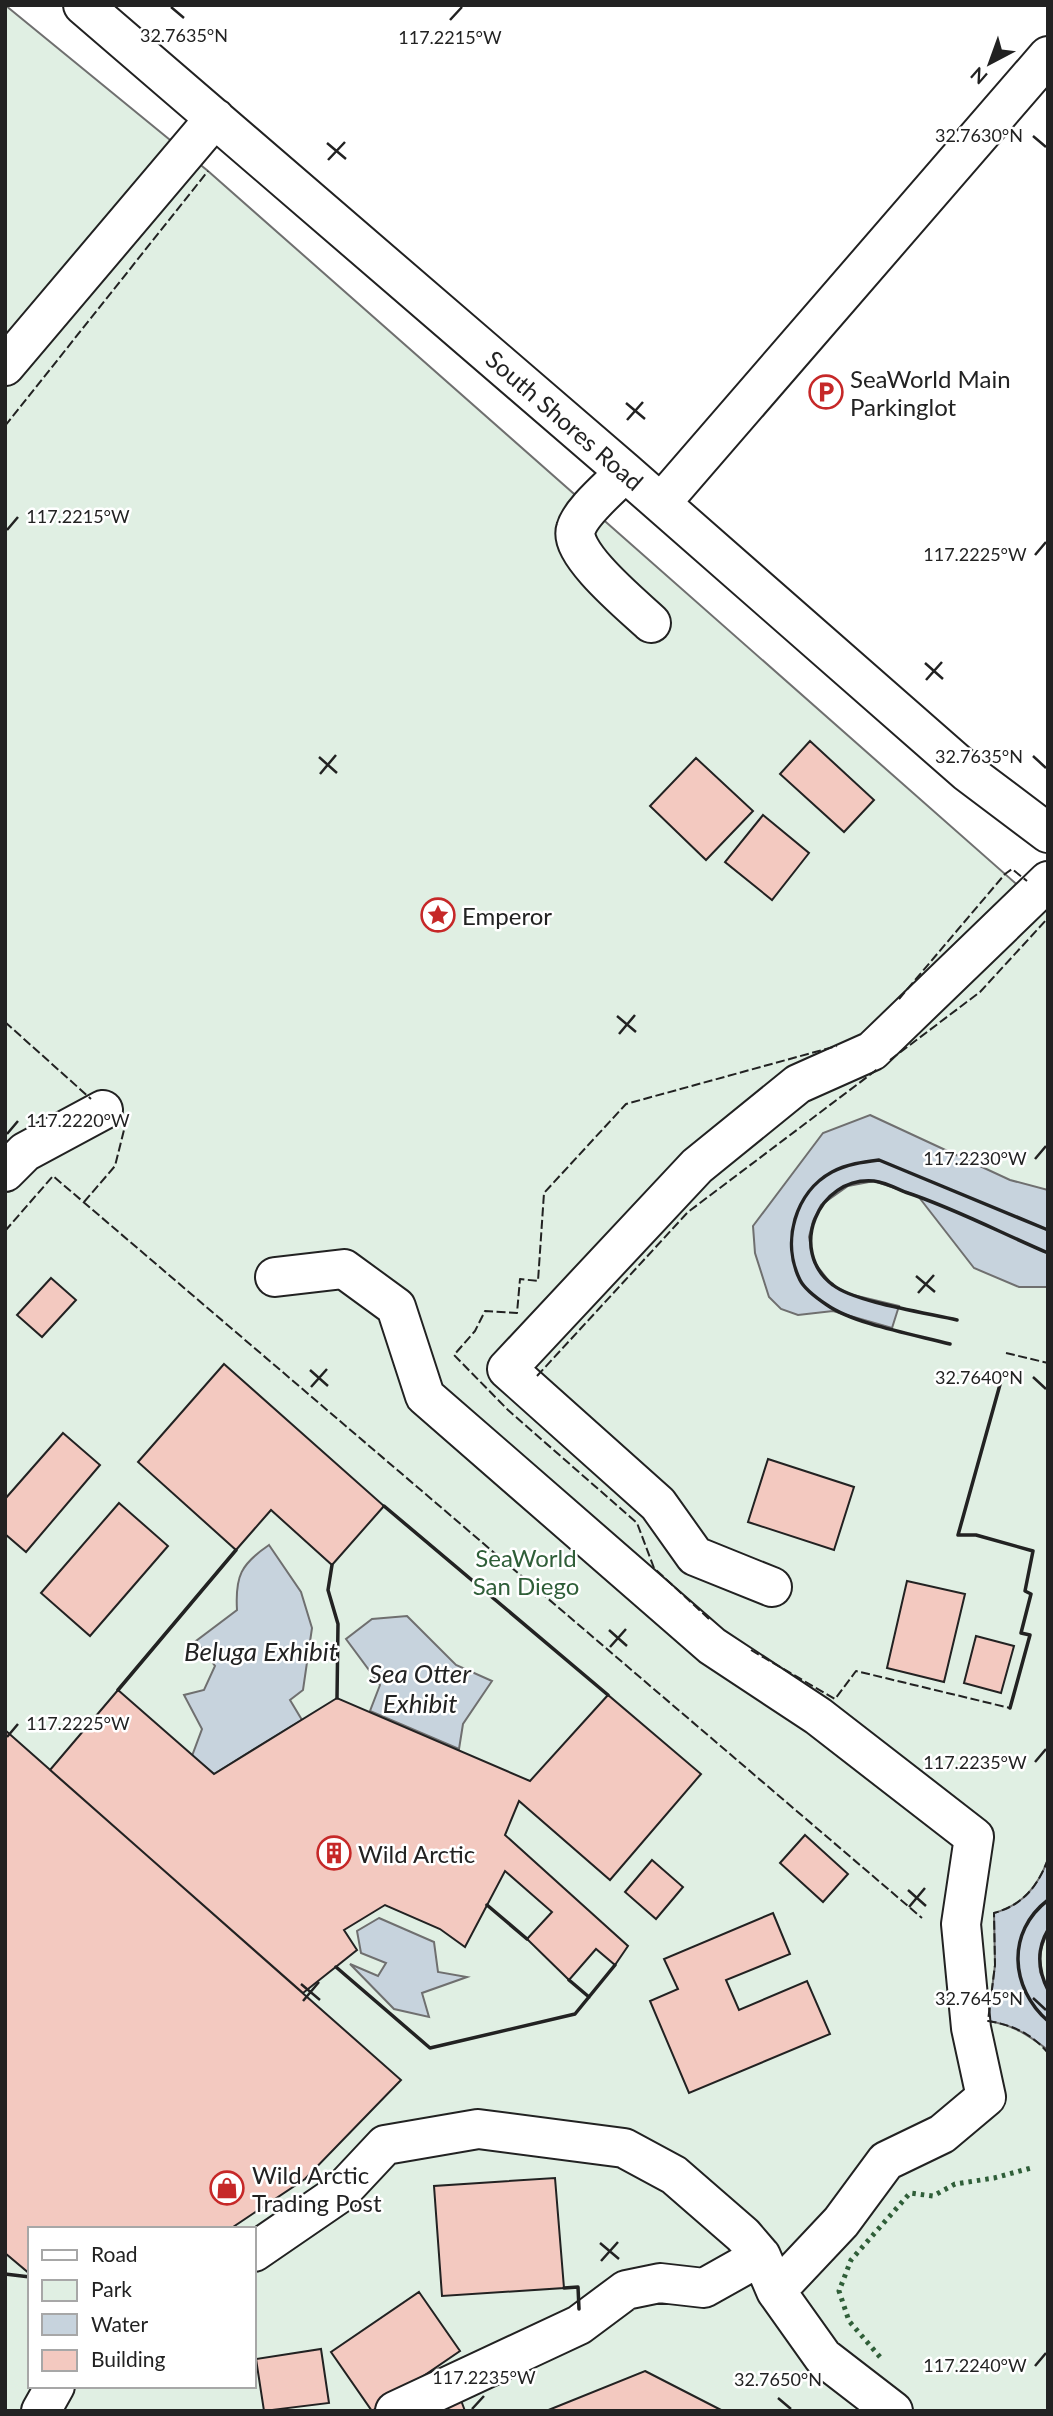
<svg xmlns="http://www.w3.org/2000/svg" width="1053" height="2416" font-family="Lato,sans-serif">
<rect width="100%" height="100%" fill="#fff"/>
<!-- green -->
<path fill="#e0efe3" stroke="#6f6f6f" stroke-width="2" fill-rule="evenodd" d="M5,5L208,171L1048,912V2411H5ZM30,2229H254V2386H30Z"/>
<!-- water -->
<path fill="#c7d3dd" stroke="#6f6f6f" stroke-width="2" d="M870,1115L1010,1180L1048,1190V1287H1019L974,1268L918,1196L874,1181L848,1186L821,1205L813,1221L809,1237L814,1262L832,1285L849,1294L899,1306L892,1328L833,1311L798,1315L781,1309L769,1297L755,1253L753,1226L823,1133Z
M269,1545L301,1592L312,1628L303,1690L290,1700L302,1720L214,1774L192,1756L202,1729L184,1695L204,1690L215,1666L196,1641L237,1610C235,1576 241,1564 269,1545Z
M407,1616L456,1665L492,1681L463,1724L459,1749L370,1711L380,1685L346,1639L372,1619Z
M1048,1859V1930L1039,1955L1040,1972L1048,1990V2050C1028,2035 1014,2025 988,2021L995,1965L994,1913C1023,1905 1038,1886 1048,1859Z
M379,1918L434,1942L438,1972L467,1977L422,1993L429,2017L394,2009L350,1964L378,1976L386,1963L361,1953L357,1931Z"/>
<!-- building -->
<path fill="#f3c9c0" stroke="#222" stroke-width="2" d="M810,741L874,800L844,832L780,774Z
M696,758L753,811L706,860L650,806Z
M763,815L809,853L772,900L725,862Z
M51,1278L76,1300L42,1337L17,1315Z
M224,1364L384,1506L332,1565L271,1510L236,1550L138,1462Z
M63,1433L100,1465L26,1552L5,1534V1499Z
M768,1459L854,1487L834,1550L748,1522Z
M119,1503L168,1546L90,1636L41,1593Z
M907,1581L965,1594L944,1682L887,1668Z
M976,1636L1014,1646L1001,1693L964,1683Z
M118,1690L214,1774L337,1698L530,1781L608,1695L701,1774L610,1880L519,1801L505,1835L628,1946L615,1965L596,1949L569,1980L527,1939L552,1912L505,1871L465,1947L440,1929L385,1905L344,1930L357,1950L303,1993L50,1770Z
M5,1730L401,2080L305,2179L230,2229H30V2274L5,2253Z
M805,1835L848,1874L823,1902L780,1863Z
M652,1860L683,1887L656,1919L625,1892Z
M773,1913L790,1954L726,1980L739,2010L807,1981L830,2034L689,2093L650,2001L678,1989L664,1959Z
M555,2178L564,2288L442,2296L434,2186Z
M419,2292L460,2351L372,2411L331,2352Z
M321,2349L329,2403L264,2411L256,2359Z
M645,2371L723,2411H546Z
M459,2395L465,2411H421Z"/>
<g fill="none" stroke-linecap="round" stroke-linejoin="round">
<defs>
<path id="minor" d="M83,5L625,472L967,772L1048,833
M5,366L215,118
M625,472C612,486 581,511 576,529C568,553 633,606 651,623
M661,503L1048,56
M5,1172L25,1152L103,1110
M275,1277L344,1269L396,1307L425,1396L712,1646L818,1716L974,1837L961,1924L971,2028L986,2097L942,2134L886,2161L841,2222L776,2291
M772,1587L695,1556L658,1504L507,1369L697,1166L798,1084L872,1051L1048,881
M254,2252L340,2193L385,2145L478,2129L624,2148L674,2175L743,2235L761,2256L776,2291L823,2357L893,2411
M41,2411L55,2386
M395,2411L579,2325L626,2290L660,2283L704,2288L761,2256"/>
</defs>
<!-- minor casing -->
<use href="#minor" stroke="#222" stroke-width="42"/>
<!-- minor -->
<use href="#minor" stroke="#fff" stroke-width="38"/>
<!-- hedge -->
<path stroke="#2f5e38" stroke-width="5" stroke-dasharray="3.5 5" stroke-linecap="butt" d="M880,2357L849,2321L839,2291L851,2260L910,2193L933,2196L955,2184L994,2178L1031,2168"/>
<!-- fence -->
<path stroke="#222" stroke-width="2" stroke-dasharray="9 3.5" stroke-linecap="butt" d="M5,426L208,171
M899,999L1005,874L1012,869L1027,881
M5,1022L91,1099
M890,1060L980,992L1048,918
M84,1202L115,1166L125,1126L116,1119
M5,1231L53,1176L922,1918
M1006,1353L1048,1363
M537,1376L688,1212L879,1068
M709,1619L654,1568L637,1523L508,1410L454,1355L475,1331L485,1311L517,1313L520,1279L538,1281L544,1193L626,1104L837,1046
M751,1650L835,1699L856,1671L1010,1708
M1048,1859C1038,1886 1023,1905 994,1913L995,1965L988,2021C1013,2025 1032,2034 1048,2053"/>
<!-- wall -->
<path stroke="#222" stroke-width="3.5" d="M957,1320C927,1313 854,1302 833,1285C787,1251 818,1176 874,1181C884,1182 896,1188 905,1192C954,1208 1001,1233 1048,1253
M950,1344C916,1335 854,1324 827,1305C818,1299 805,1290 800,1280C781,1242 795,1192 832,1172C847,1164 863,1162 879,1160L1048,1230
M1001,1381L958,1535H976L1033,1551L1025,1591L1031,1594L1021,1633L1030,1635L1010,1708
M384,1506L608,1695
M332,1565L328,1590L338,1624L337,1698
M118,1690L236,1550
M1048,1900C1006,1932 1010,1988 1048,2021
M487,1905L527,1939
M1048,1930C1036,1950 1038,1970 1048,1990
M336,1967L430,2048L575,2014L615,1965
M569,1980L589,1997
M5,2274L30,2277
M564,2288L578,2287L579,2309"/>
</g>
<!-- ticks -->
<path fill="none" stroke="#222" stroke-width="2.5" d="M171,7L184,18M450,20L462,7M1033,136L1046,147M327,143L346,159M328,160L345,142M626,403L645,419M627,420L643,402M7,530L18,517M1035,555L1046,542M925,663L943,679M926,680L942,662M1033,756L1046,768M319,757L337,773M320,774L336,755M617,1016L636,1032M619,1034L635,1015M7,1134L18,1121M1035,1159L1046,1146M916,1276L935,1292M918,1293L934,1275M310,1370L328,1386M1033,1377L1046,1389M311,1387L327,1369M609,1630L627,1646M610,1647L626,1629M7,1737L18,1724M1035,1762L1046,1749M908,1890L926,1906M909,1907L925,1888M301,1984L320,2000M1033,1998L1046,2010M303,2001L319,1982M600,2243L619,2259M601,2261L618,2242M1035,2366L1046,2353M778,2398L791,2409M472,2409L484,2396"/>
<!-- icons -->
<defs>
<symbol id="parking-ring" viewBox="-11 -11 22 22"><circle r="9.5" fill="#fff" stroke="#c62828" stroke-width="1.5"/><path d="M-3.5-5.5H1a3.5 3.5 0 0 1 0 7H-1V5.5H-3.5ZM-1-3.4V-.6H.8a1.4 1.4 0 0 0 0-2.8Z" fill="#c62828"/></symbol>
<symbol id="sight-ring" viewBox="-11 -11 22 22"><circle r="9.5" fill="#fff" stroke="#c62828" stroke-width="1.5"/><path d="M0-6L1.8-2.2L6-1.7L2.9 1.2L3.7 5.4L0 3.3L-3.7 5.4L-2.9 1.2L-6-1.7L-1.8-2.2Z" fill="#c62828"/></symbol>
<symbol id="building-ring" viewBox="-11 -11 22 22"><circle r="9.5" fill="#fff" stroke="#c62828" stroke-width="1.5"/><path d="M-4-6H4V6H1V3H-1V6H-4ZM-2.5-4.3h1.7v1.8h-1.7ZM.8-4.3h1.7v1.8H.8ZM-2.5-1h1.7V.8h-1.7ZM.8-1h1.7V.8H.8Z" fill="#c62828"/></symbol>
<symbol id="shop-ring" viewBox="-11 -11 22 22"><circle r="9.5" fill="#fff" stroke="#c62828" stroke-width="1.5"/><path d="M-5-2.5h2.3a2.7 3.5 0 0 1 5.4 0H5L5.5 6h-11ZM-1.5-2.5h3a1.5 2.3 0 0 0-3 0Z" fill="#c62828"/></symbol>
</defs>
<g fill-rule="evenodd">
<use href="#parking-ring" x="807" y="373" width="38" height="38"/>
<use href="#sight-ring" x="419" y="896" width="38" height="38"/>
<use href="#building-ring" x="315" y="1834" width="38" height="38"/>
<use href="#shop-ring" x="208" y="2169" width="38" height="38"/>
</g>
<g text-anchor="middle" dominant-baseline="central" stroke-width="5" stroke-linejoin="round" paint-order="stroke">
<!-- poi labels -->
<g font-size="24" fill="#222" stroke="#fff" text-anchor="start">
<text x="850" y="378">SeaWorld Main<tspan x="850" dy="28">Parkinglot</tspan></text>
<text x="462" y="915">Emperor</text>
<text x="358" y="1853">Wild Arctic</text>
<text x="252" y="2174">Wild Arctic<tspan x="252" dy="28">Trading Post</tspan></text>
</g>
<!-- street labels -->
<g font-size="24" fill="#222" stroke="#fff">
<text transform="translate(565 420) rotate(41)">South Shores Road</text>
</g>
<!-- park labels -->
<g font-size="24" fill="#2f5e38" stroke="#fff">
<text x="526" y="1557">SeaWorld<tspan x="526" dy="28">San Diego</tspan></text>
</g>
<!-- water labels -->
<g font-size="26" font-style="italic" fill="#222" stroke="#fff">
<text x="261" y="1651">Beluga Exhibit</text>
<text x="420" y="1673">Sea Otter<tspan x="420" dy="30">Exhibit</tspan></text>
</g>
</g>
<g font-size="18" text-anchor="middle" fill="#222" stroke="#fff" stroke-width="5" stroke-linejoin="round" paint-order="stroke">
<text x="184" y="42">32.7635°N</text>
<text x="450" y="44">117.2215°W</text>
<text x="979" y="142">32.7630°N</text>
<text x="78" y="523">117.2215°W</text>
<text x="975" y="561">117.2225°W</text>
<text x="979" y="763">32.7635°N</text>
<text x="78" y="1127">117.2220°W</text>
<text x="975" y="1165">117.2230°W</text>
<text x="979" y="1384">32.7640°N</text>
<text x="78" y="1730">117.2225°W</text>
<text x="975" y="1769">117.2235°W</text>
<text x="979" y="2005">32.7645°N</text>
<text x="975" y="2372">117.2240°W</text>
<text x="484" y="2384">117.2235°W</text>
<text x="778" y="2386">32.7650°N</text>
</g>
<!-- border -->
<rect width="1053" height="2416" fill="none" stroke="#222222" stroke-width="14"/>
<!-- legend -->
<rect x="28" y="2227" width="228" height="161" fill="#ffffff" stroke="#a7a7a7" stroke-width="2"/>
<rect x="42" y="2250" width="35" height="10" fill="#ffffff" stroke="#a7a7a7" stroke-width="2"/>
<text x="91" y="2262" font-size="21" fill="#222222">Road</text>
<rect x="42" y="2280" width="35" height="21" fill="#e0efe3" stroke="#a7a7a7" stroke-width="2"/>
<text x="91" y="2297" font-size="21" fill="#222222">Park</text>
<rect x="42" y="2314" width="35" height="21" fill="#c7d3dd" stroke="#a7a7a7" stroke-width="2"/>
<text x="91" y="2332" font-size="21" fill="#222222">Water</text>
<rect x="42" y="2350" width="35" height="21" fill="#f3c9c0" stroke="#a7a7a7" stroke-width="2"/>
<text x="91" y="2367" font-size="21" fill="#222222">Building</text>
<!-- north arrow -->
<g transform="translate(990 63) rotate(221)" stroke="#ffffff" stroke-width="5" paint-order="stroke">
<path d="M0-5L12 26L0 18L-12 26Z" fill="#222222"/>
<text y="-10" font-size="19" font-weight="bold" text-anchor="middle" fill="#222222">N</text>
</g>
</svg>
